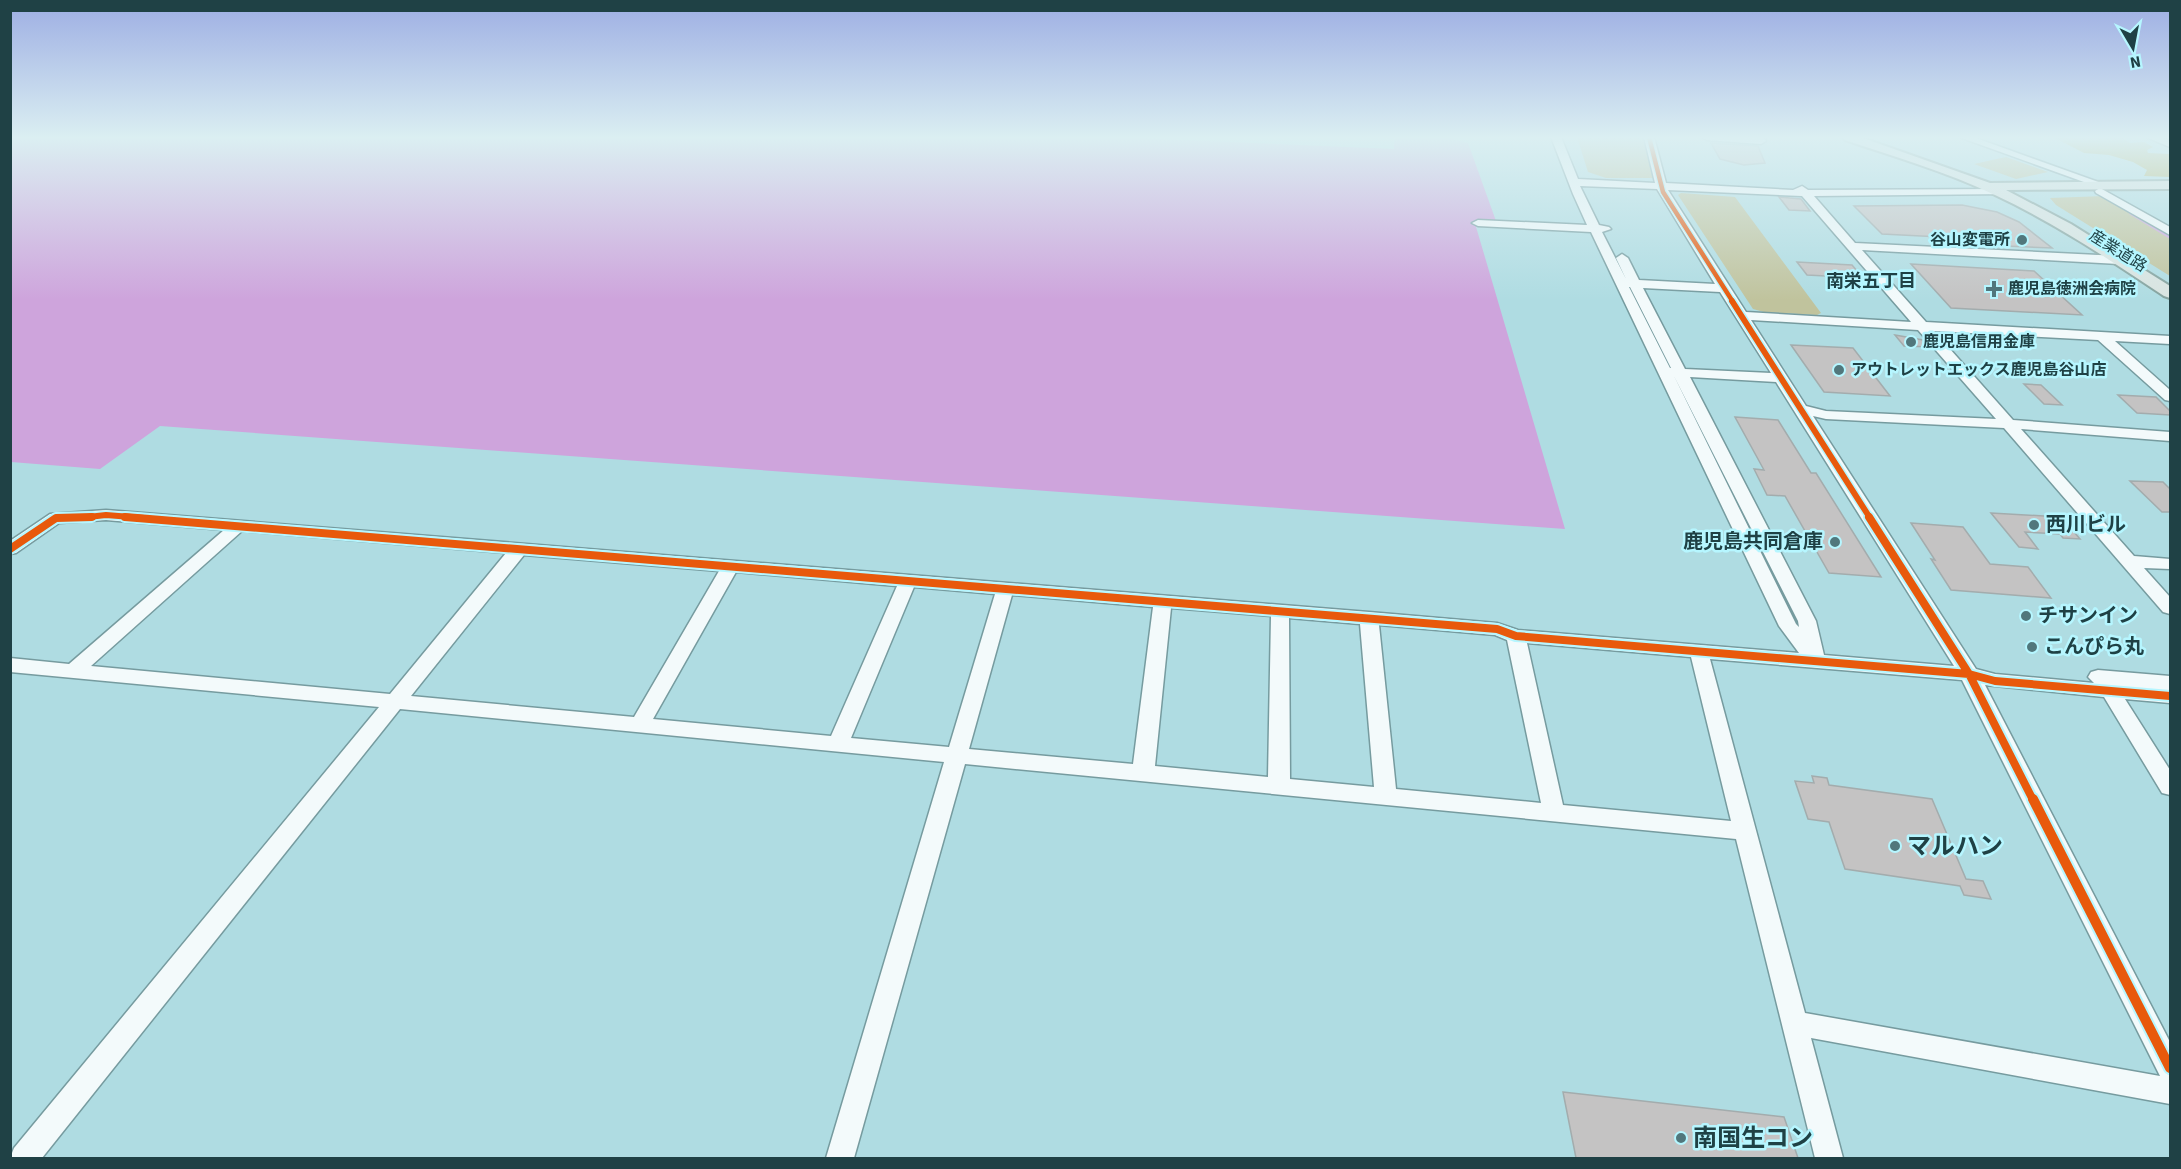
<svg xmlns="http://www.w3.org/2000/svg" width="2181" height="1169" font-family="'Source Sans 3','Noto Sans JP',sans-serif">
<rect width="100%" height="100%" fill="#afdce2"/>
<!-- green -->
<path fill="#c0c39d" d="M1577,137H1643L1654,178H1606L1588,172Z
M2006,157L2048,172L2016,179L1974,164Z
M1681,193L1735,197L1821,313L1817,315L1764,312L1753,309L1678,195Z
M2105,196L2170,234V276L2056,205L2050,198Z"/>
<!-- forest -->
<path fill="#b6b368" d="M2053,137H2134L2123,138L2130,143L2144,142L2153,147L2147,150L2148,153L2170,154V177L2144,176L2147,170L2133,162L2109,155L2084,153Z"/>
<!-- water -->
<path fill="#cea4dc" d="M10,137H1116L1394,149L1395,137H1454V139L1468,143L1496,221L1474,220L1565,529L160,426L100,469L11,462Z"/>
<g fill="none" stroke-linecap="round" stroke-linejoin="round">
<!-- canal -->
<path fill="#cea4dc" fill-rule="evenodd" d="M2129,210H2135L2170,232V239L2129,214Z"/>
</g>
<!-- building -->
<path fill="#c4c3c3" stroke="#a3acad" stroke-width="1.5" d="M1711,143L1758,146L1765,163L1744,165L1720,159Z
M1779,197L1801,199L1810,211L1789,210Z
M1962,205L1997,212L2019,222L2052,248L2006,246L2000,240L1882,234L1854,206Z
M1797,262L1852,265L1863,278L1807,275Z
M1911,264L2034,271L2082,315L1951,308Z
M1895,335L1923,340L1930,347L1904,346Z
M1791,345L1853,348L1890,396L1824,392Z
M2024,384L2041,385L2062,405L2044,404Z
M2118,395L2156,397L2170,411V415L2137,413Z
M1735,417L1778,420L1811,473H1816L1881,577L1829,573L1785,496L1767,495L1754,469L1764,470Z
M2130,481L2163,482L2170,489V512H2162Z
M1991,513L2061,517L2080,539L2063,538L2060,534L2025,532L2038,549L2019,547Z
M1911,523L1963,527L1990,564L2028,567L2051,598L1951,590L1931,559L1935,560Z
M1812,776L1827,778L1829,785L1932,799L1966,879L1983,881L1991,899L1964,895L1960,886L1845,869L1829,822L1808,819L1795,781L1814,783Z
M1563,1092L1784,1117L1798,1158H1576Z"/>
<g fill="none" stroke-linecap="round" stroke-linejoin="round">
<defs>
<path id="minor" d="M1551,137H1561L1578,179L1655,183L1644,137H1654L1666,183L1793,190L1802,186L1808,190L2002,189L2007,192L2006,194L1814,196L1855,243L2119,256L2125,260L2119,264L1862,250L1926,322L2170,336V344L2115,341L2170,390V401L2165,400L2098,340L1934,331L2013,420L2170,432V441L2021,429L2134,556L2170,559V569L2144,568L2170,597V614L2163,612L2004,428L1826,419L1813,416L1976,669L1995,674L2094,683L2088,677L2091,672L2098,670L2170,676V703L2125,699L2170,770V795L2162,793L2104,697L1985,685L2170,1042V1104L1811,1038L1843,1158H1815L1736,839L965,764L854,1158H826L944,762L400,709L42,1158H10L14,1148L379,707L10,672V658L69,664L224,530L106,520L59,523L16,553L10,554V541L50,514L106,510L1369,612L1497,623L1518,630L1799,653L1779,626L1591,232L1478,226L1472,223L1478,220L1587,225L1573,194ZM1580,186L1657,189L1715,284L1639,280L1628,258L1622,254L1616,258L1626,279L1602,232L1611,229L1609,227L1599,225ZM1668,190L1802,196L1911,322L1746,312ZM1629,287H1630L1671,368H1670ZM1643,288L1720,292L1771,373L1685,369ZM1751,320L1918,330L1996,419L1826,411L1806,406ZM1674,376L1798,621L1799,627L1796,624ZM1690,377L1776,382L1954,666L1824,655L1816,621ZM242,531L506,553L390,694L91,666ZM524,555L719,571L634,717L411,696ZM736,572L897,586L831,736L653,719ZM914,587L995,594L949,747L851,738ZM1012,595L1153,607L1133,764L969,749ZM1171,608L1271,616L1268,777L1155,766ZM1289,618L1360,624L1374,787L1290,779ZM1379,625L1495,635L1507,640L1541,803L1396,789ZM1527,643L1691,657L1731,821L1563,805ZM1710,659L1962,680L2160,1076L1805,1013Z
M1702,137H1763L1766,141L1761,144L1707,140Z
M1959,137H1973L2104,184L2103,186H2095Z
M2146,137H2160L2170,141V147Z
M2100,188L2170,227V235L2096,193L2095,191Z"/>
<path id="major" d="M1843,137H1860L1990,183L2170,181V189L2006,190L2071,224L2170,286V298L2164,296C2110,260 2055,223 1995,195C1947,172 1895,157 1845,140Z"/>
</defs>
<!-- minor casing -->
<use href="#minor" stroke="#769b9f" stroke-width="3"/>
<!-- major casing -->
<use href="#major" stroke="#84a29e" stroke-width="4"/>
<!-- minor -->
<use href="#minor" fill="#f3fafb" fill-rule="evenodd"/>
<!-- major -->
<use href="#major" fill="#d9e4e1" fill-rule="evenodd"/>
<defs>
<path id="cycleway-far3" d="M1649,137L1663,192L1733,302"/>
<path id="cycleway-far2" d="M1732,301L1870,518
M79,518L106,515L144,518"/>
<path id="cycleway-far1" d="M125,517L1497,629L1516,636L1969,674L1995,681L2170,696
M1869,517L1969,674L2033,800
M10,549L56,518L92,517"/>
<path id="cycleway" d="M2033,799L2170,1068"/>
</defs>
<!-- cycleway-far3 casing -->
<use href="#cycleway-far3" stroke="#b6f6ff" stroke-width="7"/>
<!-- cycleway-far2 casing -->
<use href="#cycleway-far2" stroke="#b6f6ff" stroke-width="9"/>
<!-- cycleway-far1 casing -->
<use href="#cycleway-far1" stroke="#b6f6ff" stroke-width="12"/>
<!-- cycleway casing -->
<use href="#cycleway" stroke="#b6f6ff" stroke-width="14"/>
<!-- cycleway-far3 -->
<use href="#cycleway-far3" stroke="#e8590c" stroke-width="4.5"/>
<!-- cycleway-far2 -->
<use href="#cycleway-far2" stroke="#e8590c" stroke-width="6"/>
<!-- cycleway-far1 -->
<use href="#cycleway-far1" stroke="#e8590c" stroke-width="8"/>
<!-- cycleway -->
<use href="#cycleway" stroke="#e8590c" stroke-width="10"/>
</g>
<!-- sky -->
<linearGradient id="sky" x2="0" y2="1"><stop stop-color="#9daee3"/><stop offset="0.46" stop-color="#dbeff2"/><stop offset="1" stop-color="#dbeff2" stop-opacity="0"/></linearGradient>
<rect width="2181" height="300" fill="url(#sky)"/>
<!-- markers -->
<g fill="#51777c" stroke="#b6f6ff" stroke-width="2">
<circle cx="2022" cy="240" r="6"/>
<path d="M1991 280h6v6h6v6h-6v6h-6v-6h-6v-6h6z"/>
<circle cx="1911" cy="342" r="6"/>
<circle cx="1839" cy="370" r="6"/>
<circle cx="2034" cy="525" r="6"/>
<circle cx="1835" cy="542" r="6"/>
<circle cx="2026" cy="616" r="6"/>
<circle cx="2032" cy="647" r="6"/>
<circle cx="1895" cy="846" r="6"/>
<circle cx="1681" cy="1138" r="6"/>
</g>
<g text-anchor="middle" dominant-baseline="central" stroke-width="5" stroke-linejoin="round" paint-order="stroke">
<!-- far-poi labels -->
<g font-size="16" font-weight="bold" fill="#1f4145" stroke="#b6f6ff" text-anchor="start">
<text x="2010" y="240" text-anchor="end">谷山変電所</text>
<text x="2008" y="289">鹿児島徳洲会病院</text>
<text x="1923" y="342">鹿児島信用金庫</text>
<text x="1851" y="370">アウトレットエックス鹿児島谷山店</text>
</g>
<!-- far-street labels -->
<g font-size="16" fill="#1f4145" stroke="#b6f6ff">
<text transform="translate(2118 251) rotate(32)">産業道路</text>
</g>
<!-- far-neighbourhood labels -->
<g font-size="18" font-weight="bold" fill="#1f4145" stroke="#b6f6ff">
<text x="1871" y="281">南栄五丁目</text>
</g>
<!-- poi labels -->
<g font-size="20" font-weight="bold" fill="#1f4145" stroke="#b6f6ff" text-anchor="start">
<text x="2046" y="525">西川ビル</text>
<text x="1823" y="542" text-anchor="end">鹿児島共同倉庫</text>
<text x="2038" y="616">チサンイン</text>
<text x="2044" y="647">こんぴら丸</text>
</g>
<!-- near-poi labels -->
<g font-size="24" font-weight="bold" fill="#1f4145" stroke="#b6f6ff" text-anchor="start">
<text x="1907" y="846">マルハン</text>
<text x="1693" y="1138">南国生コン</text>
</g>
</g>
<!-- border -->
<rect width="2181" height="1169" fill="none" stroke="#1f4145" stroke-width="24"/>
<!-- north arrow -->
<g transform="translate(2133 48) rotate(170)" stroke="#b6f6ff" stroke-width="4.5" paint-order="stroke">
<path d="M0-4.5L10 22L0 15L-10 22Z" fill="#1f4145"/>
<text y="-9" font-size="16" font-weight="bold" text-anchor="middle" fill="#1f4145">N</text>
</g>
</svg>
